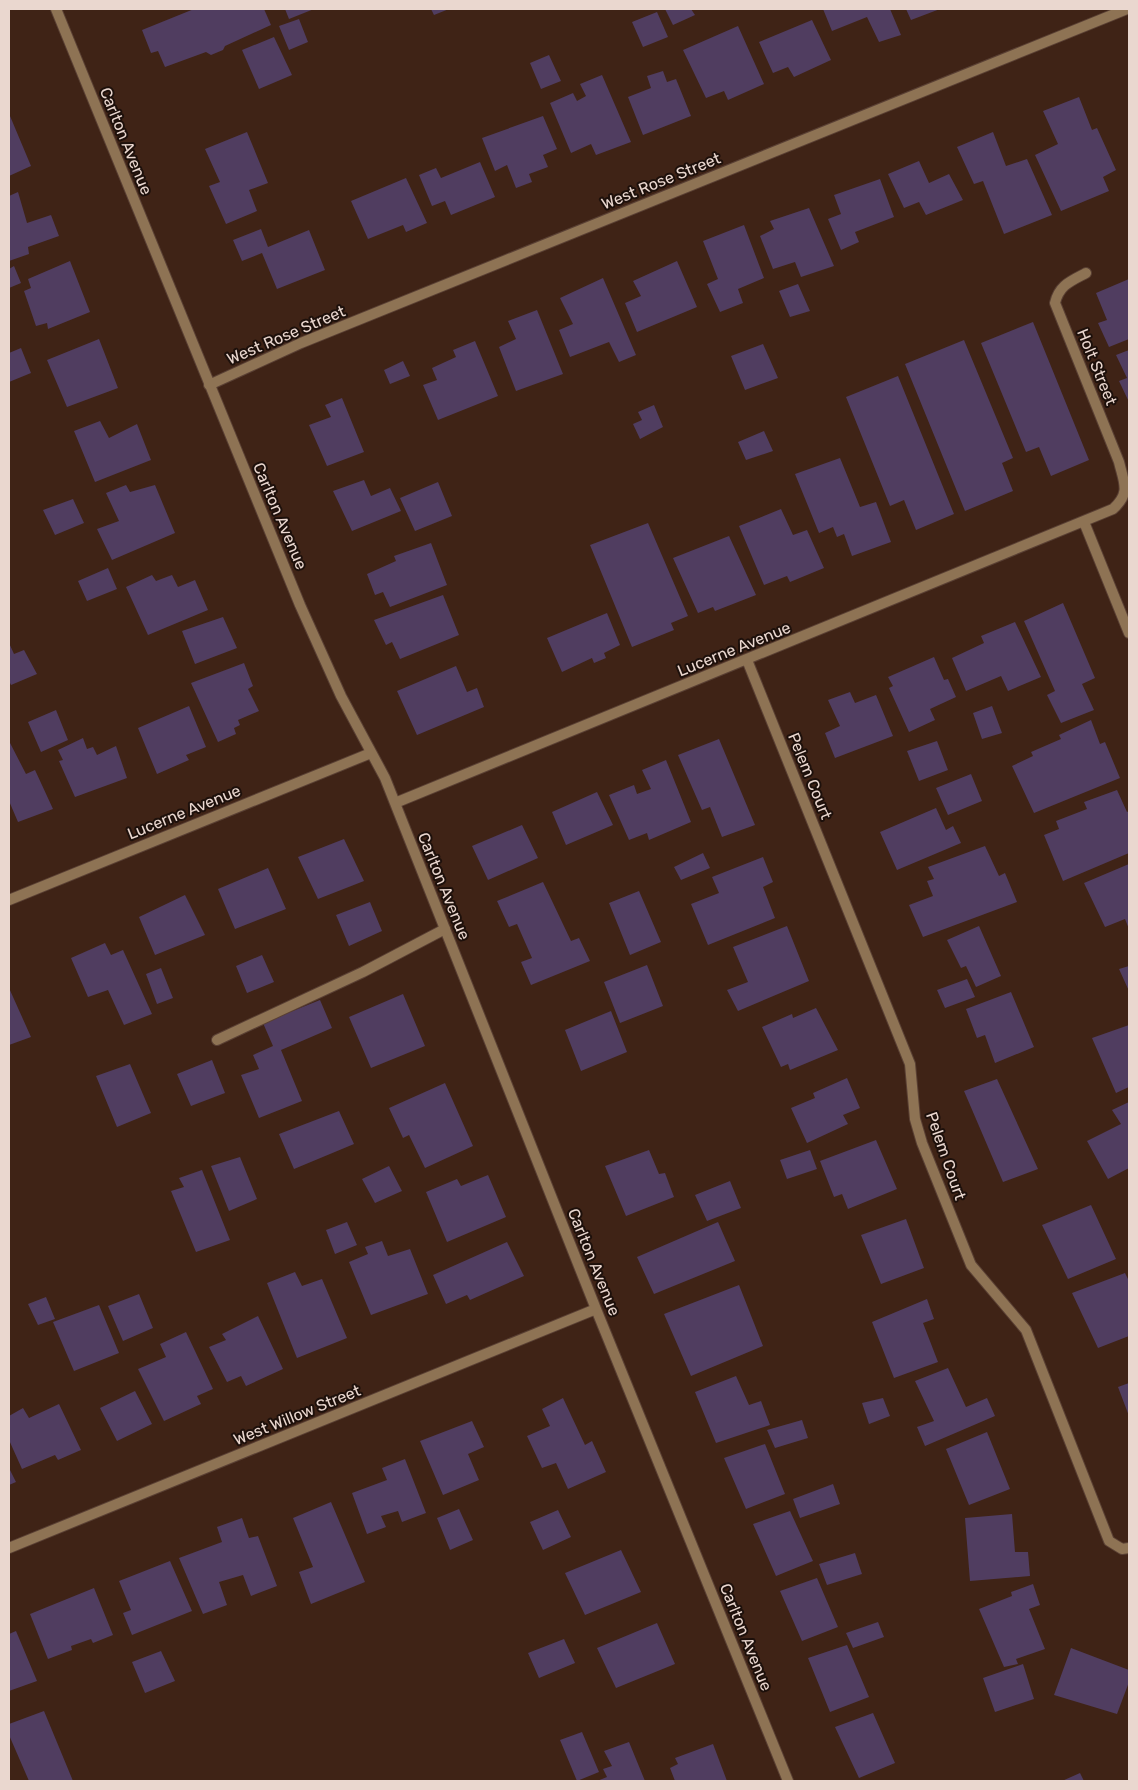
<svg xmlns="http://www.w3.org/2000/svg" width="1138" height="1790" font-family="Rubik,sans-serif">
<rect width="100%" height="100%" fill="#3f2316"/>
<!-- building -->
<path fill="#503d60" d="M194,9H264L271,25L225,46L223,50L211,55L206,52L165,67L158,51L151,53L142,30Z
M285,9H314L289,19Z
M431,9H449L434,15Z
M665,9H691L695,15L673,25Z
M823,9H890L901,35L879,42L867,17L832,31Z
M906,9H940L911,20Z
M657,12L668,37L643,47L632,22Z
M299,19L308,42L289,50L279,26Z
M812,20L831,60L794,77L788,67L773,73L759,42Z
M738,26L764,84L728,100L724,91L706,98L683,50Z
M274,37L292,75L259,89L242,50Z
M549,55L561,81L541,89L530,63Z
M663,71L667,82L676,79L691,116L643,135L628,97L651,88L647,76Z
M602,75L631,142L596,155L591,144L571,153L550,103L573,93L577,101L586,96L580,84Z
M1079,97L1092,130L1097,128L1116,170L1103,177L1109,191L1061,211L1035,155L1058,144L1043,111Z
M10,116L31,166L9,176V117Z
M543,116L557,149L543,155L548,167L529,174L532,182L516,188L507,165L495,171L482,138Z
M247,132L268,183L249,190L257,211L226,224L209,186L220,182L205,149Z
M993,132L1006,166L1027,159L1052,215L1004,234L983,181L974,184L957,147Z
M919,161L929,183L949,174L963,200L926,215L919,202L904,208L888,174Z
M480,162L495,197L451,215L445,201L432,206L419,175L436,168L441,178Z
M406,178L427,223L406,232L403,225L368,239L351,201Z
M880,179L894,217L855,232L859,242L841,250L828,219L841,214L834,195Z
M18,192L27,223L51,215L59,236L28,247L29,254L9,261V196Z
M809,208L834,266L801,277L795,262L773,269L760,236L774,229L770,221Z
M744,225L764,278L738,289L743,303L720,312L707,284L718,279L703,241Z
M261,229L268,247L309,230L325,270L277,289L262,253L242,261L233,240Z
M70,261L90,312L48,329L47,323L36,326L24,291L31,288L28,279Z
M677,261L697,307L637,332L625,303L641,296L633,281Z
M14,266L21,283L9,288V269Z
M603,278L636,355L619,362L609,342L570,357L559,330L573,324L560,298Z
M1129,279V339L1109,347L1098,323L1107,320L1096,293Z
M798,284L810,311L790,317L779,291Z
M537,310L563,374L516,391L499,347L516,339L508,321Z
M1033,322L1089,460L1051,476L1039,447L1026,452L981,343Z
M99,339L118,388L67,407L47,360Z
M964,340L1013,458L1002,463L1013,491L965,511L905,364Z
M475,341L498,396L438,420L423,385L437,380L432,368L456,357L453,350Z
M763,344L778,378L745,390L731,356Z
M21,348L31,373L9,382V353Z
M1129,350V402L1119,381L1127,378L1116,355Z
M403,361L410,376L390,384L384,370Z
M898,376L954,514L916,530L904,500L890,506L846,397Z
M342,398L364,452L327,466L309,425L331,417L325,405Z
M654,405L663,427L640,439L633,424L642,420L638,412Z
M100,421L109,438L137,424L151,460L95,482L74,431Z
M764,431L773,451L746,460L738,442Z
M840,458L860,507L876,502L891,542L852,556L844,534L837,537L833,527L819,533L795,474Z
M364,480L371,496L390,488L401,511L352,531L333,491Z
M438,482L452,516L415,531L400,498Z
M126,485L130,492L155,485L175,533L112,560L97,529L119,521L106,493Z
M73,499L84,523L55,535L43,510Z
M781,509L793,535L807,530L824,568L790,582L787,576L764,585L739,526Z
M648,523L688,616L671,623L674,630L632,647L590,545Z
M729,536L756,595L715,611L713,607L698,613L673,558Z
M431,543L447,585L390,607L383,592L375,595L367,574L396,561L394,556Z
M108,568L117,589L87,601L78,581Z
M152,575L156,581L172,575L178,587L195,580L208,610L148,635L126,587Z
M443,595L459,635L400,659L392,642L386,645L374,620Z
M1063,603L1095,678L1082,684L1094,710L1061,723L1047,695L1055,691L1024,621Z
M607,613L620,645L604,653L606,658L594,663L592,658L562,672L547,638Z
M223,617L237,648L195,664L182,631Z
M1015,622L1041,677L1008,691L1001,676L966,691L952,658L984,643L981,636Z
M9,643L14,654L24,650L37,674L11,685L9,681Z
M934,657L944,680L948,679L956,697L930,709L935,720L909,732L889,688L893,686L888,677Z
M244,663L253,686L248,689L259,711L238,720L240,725L234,728L236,734L218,742L191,683Z
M456,666L467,692L477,688L484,707L417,735L397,691Z
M850,692L855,703L876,695L893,736L835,758L825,733L840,726L828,700Z
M189,706L206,747L186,755L189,760L157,774L138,728Z
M992,706L1002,733L982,739L973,713Z
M56,710L68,740L41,752L28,722Z
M1091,720L1100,744L1105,742L1120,778L1034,813L1012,766L1033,756L1031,752L1061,739L1059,735Z
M83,738L87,749L93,747L97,755L116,746L127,778L75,797L59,761L63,760L58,750Z
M719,739L755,825L722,837L710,807L702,810L678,755Z
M9,741L26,774L35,770L53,809L18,822L9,801Z
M937,741L948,770L919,781L907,751Z
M666,760L691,822L649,840L647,833L629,840L609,795L634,785L637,794L651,789L642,770Z
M971,774L982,801L948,815L936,788Z
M1117,790L1127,812L1129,811V853L1063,881L1044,835L1059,829L1056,821L1087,809L1084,802Z
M597,792L613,825L566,845L552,812Z
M936,808L946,830L953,826L961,843L897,870L880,832Z
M522,825L538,858L488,880L472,846Z
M344,839L364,881L318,899L298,857Z
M985,846L999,876L1005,873L1017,902L923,937L909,905L933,896L927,881L934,879L928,867Z
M703,853L710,868L681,880L674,867Z
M763,857L773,882L763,887L775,918L708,945L691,904L719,893L712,877Z
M1129,864V929L1125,919L1105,927L1084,883Z
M268,868L286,909L235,929L218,889Z
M543,882L571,941L579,938L590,961L531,985L521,962L532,958L517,924L509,927L497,901Z
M639,891L661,942L630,955L609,903Z
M185,895L205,935L155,955L139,917Z
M370,902L382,931L349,946L336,915Z
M787,926L809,981L738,1011L727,990L748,982L733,947Z
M979,926L1001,976L976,987L966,966L961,968L947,940Z
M105,943L111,955L123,950L152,1014L124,1025L108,990L88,997L71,958Z
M262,955L274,982L247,993L236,966Z
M647,965L663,1006L620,1023L604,982Z
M1129,966V991L1119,969Z
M161,968L173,998L157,1004L146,974Z
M967,979L975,997L945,1008L937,990Z
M9,988L31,1037L9,1045Z
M1011,992L1034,1047L995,1063L985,1035L977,1038L966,1009Z
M403,994L425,1046L371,1068L349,1017Z
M320,1000L332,1028L281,1050L302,1101L259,1118L241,1075L259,1069L253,1055L273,1046L263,1023Z
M816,1008L838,1050L790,1070L788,1064L781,1067L762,1027L792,1014L793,1018Z
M611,1011L627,1052L581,1071L565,1030Z
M1129,1025V1087L1116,1093L1092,1038Z
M212,1060L225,1093L191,1106L177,1074Z
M130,1064L151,1113L117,1127L96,1076Z
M847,1078L860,1108L843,1115L848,1124L807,1143L791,1108L815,1098L813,1093Z
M997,1079L1038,1169L1003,1182L964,1091Z
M445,1083L473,1146L425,1168L409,1135L403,1138L389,1108Z
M1129,1102V1168L1108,1179L1087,1141L1121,1124L1112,1110Z
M339,1111L354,1144L294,1169L279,1134Z
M876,1140L897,1189L848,1209L842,1194L834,1197L820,1161Z
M649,1150L659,1174L665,1173L674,1197L626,1216L605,1166Z
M810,1150L817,1169L787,1179L780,1160Z
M240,1157L257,1199L229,1211L211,1166Z
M389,1166L402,1191L375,1203L362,1179Z
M202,1170L230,1240L196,1252L171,1191L184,1187L179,1178Z
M488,1175L506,1217L447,1242L426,1192L457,1179L461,1186Z
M730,1181L741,1208L707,1221L695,1195Z
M1091,1205L1116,1259L1068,1279L1042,1225Z
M906,1219L924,1268L881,1284L861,1235Z
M347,1222L357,1245L335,1254L326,1230Z
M718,1222L735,1261L654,1294L637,1257Z
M382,1241L388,1256L410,1249L428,1294L371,1315L349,1262L368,1254L365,1247Z
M507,1242L524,1276L470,1300L467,1295L446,1304L433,1275Z
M295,1272L302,1286L322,1279L347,1338L297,1358L267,1283Z
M1125,1273L1129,1281V1336L1098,1348L1072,1293Z
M739,1285L763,1346L691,1376L664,1314Z
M139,1294L153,1328L123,1341L108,1306Z
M46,1297L55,1319L38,1325L28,1304Z
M927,1299L934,1319L923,1323L938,1362L894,1378L872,1322Z
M99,1305L119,1353L74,1371L53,1322Z
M258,1316L283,1369L246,1386L241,1376L227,1382L209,1347L226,1340L222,1334Z
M186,1332L213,1389L197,1396L201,1404L164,1421L138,1369L166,1357L160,1344Z
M948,1368L966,1407L987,1398L995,1416L925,1446L917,1427L934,1421L915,1381Z
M736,1376L749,1405L761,1401L770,1425L716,1443L695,1392Z
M1129,1383V1416L1118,1387Z
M135,1391L152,1424L117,1441L100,1408Z
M563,1398L585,1445L592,1441L606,1472L568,1489L556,1463L542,1468L527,1436L550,1426L542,1409Z
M883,1398L890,1416L869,1424L862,1403Z
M59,1404L81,1450L58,1460L55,1455L22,1469L9,1440V1416L23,1408L29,1418Z
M802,1420L808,1438L775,1448L767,1430Z
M472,1421L484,1447L468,1454L479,1480L443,1495L420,1441Z
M987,1432L1010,1489L969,1505L946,1449Z
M765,1444L785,1494L746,1509L724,1458Z
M405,1459L426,1513L402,1522L398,1511L381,1516L386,1527L367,1534L352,1493L387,1480L382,1468Z
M9,1468L16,1482L9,1485Z
M833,1484L840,1504L800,1518L793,1499Z
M331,1502L365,1582L311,1604L299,1572L313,1567L293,1518Z
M459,1509L473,1540L450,1550L437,1518Z
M558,1510L571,1537L543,1550L530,1522Z
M790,1511L813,1561L776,1576L753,1524Z
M1012,1514L1015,1552H1028L1030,1576L970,1581L965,1518Z
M242,1518L249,1538L258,1536L277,1586L251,1596L243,1575L219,1582L227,1605L203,1614L179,1558L222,1542L217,1527Z
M621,1550L641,1592L585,1615L565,1573Z
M855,1553L862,1574L827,1585L819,1564Z
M170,1561L192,1611L132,1635L123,1613L131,1610L119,1581Z
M817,1578L838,1627L802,1641L780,1591Z
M1033,1584L1040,1605L1029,1609L1045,1649L1016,1659L1018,1664L1004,1667L979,1609L1012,1596L1011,1592Z
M94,1588L113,1635L93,1643L91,1639L71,1646L72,1650L48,1659L30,1614Z
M878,1622L884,1637L853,1648L846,1633Z
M657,1623L675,1664L616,1688L597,1648Z
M16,1631L37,1681L9,1691V1634Z
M564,1639L575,1663L539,1678L528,1653Z
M847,1645L869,1697L830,1712L808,1658Z
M1071,1648L1129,1670V1682L1117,1714L1054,1695Z
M161,1651L175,1681L145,1693L132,1662Z
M1023,1664L1034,1699L995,1712L983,1678Z
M44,1711L73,1781H29L9,1735V1724Z
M873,1713L895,1763L859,1778L835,1727Z
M582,1732L599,1772L577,1781L560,1740Z
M629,1742L645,1781H597L607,1777L603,1769L612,1766L604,1751Z
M713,1744L727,1781H675L670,1768L678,1764L675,1758Z
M1080,1773L1084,1781H1062Z"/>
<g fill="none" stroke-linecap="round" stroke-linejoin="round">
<defs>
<path id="service" d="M217,1040L363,972L445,929"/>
<path id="minor" d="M56,9L300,605L341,696L385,778L596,1309L788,1781
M209,385L301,343L1127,9
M1084,522L1129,633
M747,660L910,1064L915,1119L922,1143L971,1265L1026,1330L1109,1541L1122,1549L1129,1548
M395,803L1113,509C1131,493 1124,483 1119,462L1055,303C1059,285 1071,281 1086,273
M9,900L371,753
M9,1548L596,1309"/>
</defs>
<!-- service casing -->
<use href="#service" stroke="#5a4034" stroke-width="12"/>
<!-- minor casing -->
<use href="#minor" stroke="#5a4034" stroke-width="12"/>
<!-- service -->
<use href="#service" stroke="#8e7354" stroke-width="10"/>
<!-- minor -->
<use href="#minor" stroke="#8e7354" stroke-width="10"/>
</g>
<g text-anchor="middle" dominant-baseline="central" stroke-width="4" stroke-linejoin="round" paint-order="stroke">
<!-- street labels -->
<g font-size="16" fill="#ead7cf" stroke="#1d100b">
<text transform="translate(126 141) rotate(68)">Carlton Avenue</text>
<text transform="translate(661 181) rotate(-22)">West Rose Street</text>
<text transform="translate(286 335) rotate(-23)">West Rose Street</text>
<text transform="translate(1097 367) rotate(68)">Holt Street</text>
<text transform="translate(280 516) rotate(67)">Carlton Avenue</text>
<text transform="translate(734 649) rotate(-22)">Lucerne Avenue</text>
<text transform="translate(810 776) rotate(68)">Pelem Court</text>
<text transform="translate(184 812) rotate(-22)">Lucerne Avenue</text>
<text transform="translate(444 886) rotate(68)">Carlton Avenue</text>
<text transform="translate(946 1156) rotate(71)">Pelem Court</text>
<text transform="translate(594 1262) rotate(68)">Carlton Avenue</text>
<text transform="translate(297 1415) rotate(-22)">West Willow Street</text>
<text transform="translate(746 1637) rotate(68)">Carlton Avenue</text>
</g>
</g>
<!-- border -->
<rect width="1138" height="1790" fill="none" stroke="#ead7cf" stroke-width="20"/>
</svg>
